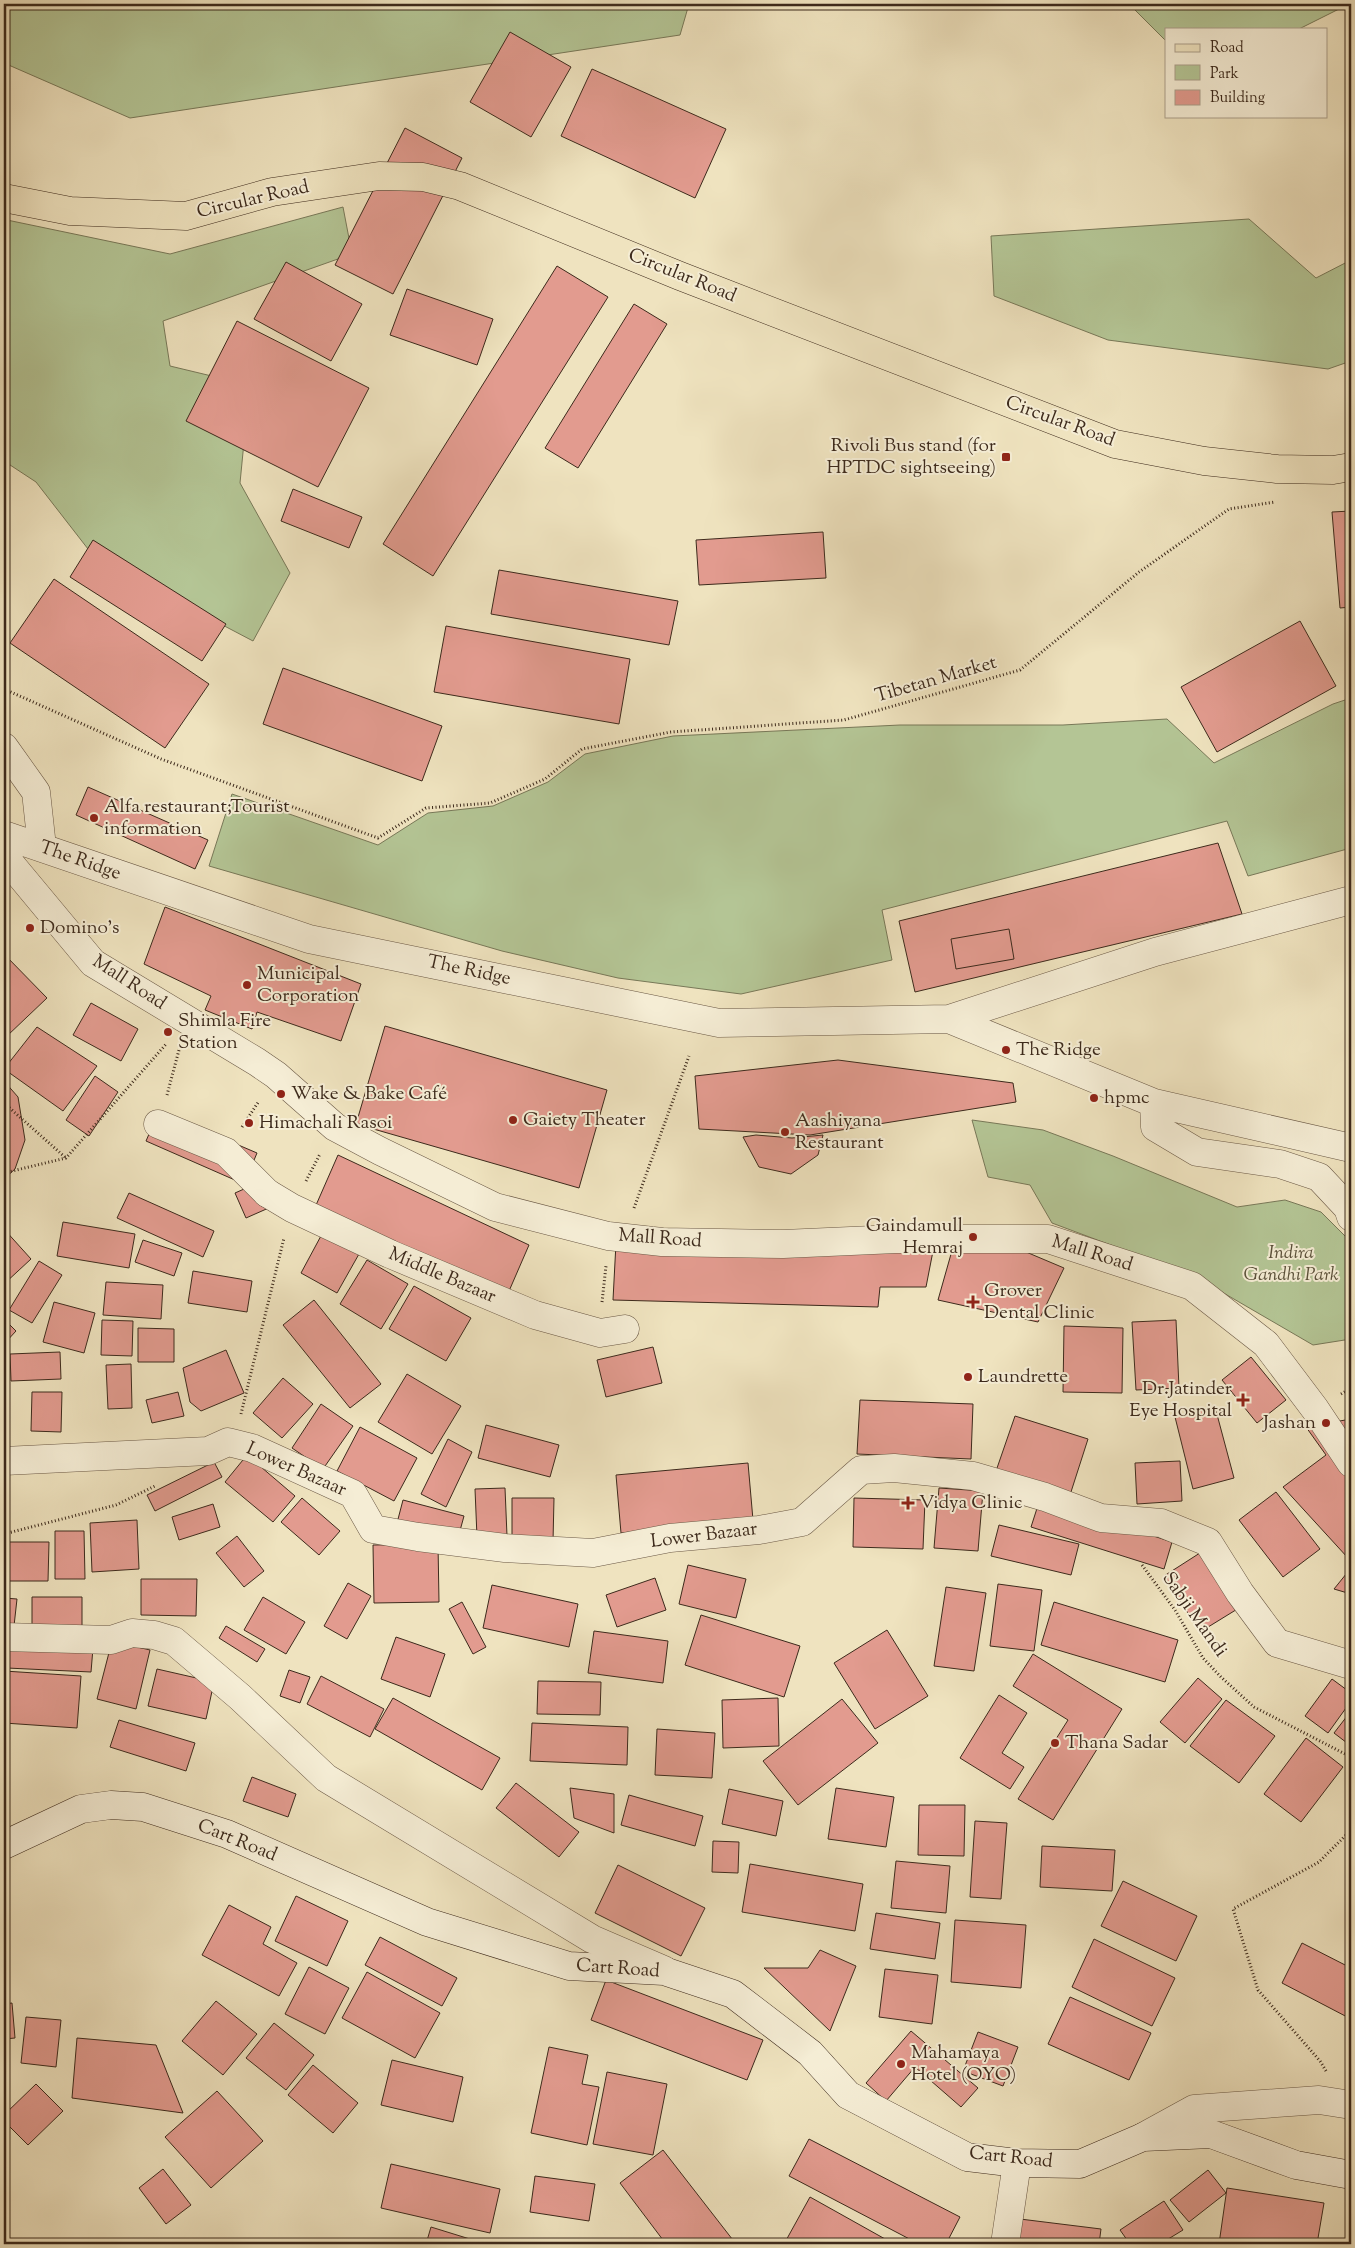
<svg xmlns="http://www.w3.org/2000/svg" width="1355" height="2248" font-family="'Sorts Mill Goudy',serif">
<rect width="100%" height="100%" fill="#efe3bf"/>
<filter id="stains"><feTurbulence type="fractalNoise" baseFrequency=".004" numOctaves="4"/><feColorMatrix values="0 0 0 0 .2 0 0 0 0 .09 0 0 0 0 .02 0 0 0 .5 -.17"/></filter>
<radialGradient id="worn" r=".72"><stop offset=".6" stop-color="#630" stop-opacity="0"/><stop offset="1" stop-color="#630" stop-opacity=".3"/></radialGradient>
<!-- green -->
<path fill="#b4c595" stroke="#787858" d="M4,4H689L680,35L130,118L4,63Z
M1129,4H1342L1343,7L1299,29H1166V41Z
M343,207L352,254L163,321L170,366L220,378L245,432L240,483L290,573L253,641L95,558L36,482L4,461V225L7,220L170,254Z
M1249,219L1316,278L1351,260V361L1328,369L1108,340L994,296L991,236Z
M1351,698V848L1248,876L1227,821L882,910L892,960L741,994L618,978L502,951L209,866L232,794L378,845L428,813L493,806L548,782L585,754L673,736L900,725H1063L1167,719L1214,763L1333,704Z
M972,1120L1043,1130L1113,1156L1237,1207L1285,1200L1321,1212L1351,1242V1339L1313,1345L1196,1277L1052,1223L1030,1185L988,1177Z"/>
<!-- building -->
<path fill="#e29b8f" stroke="#3d2a1c" d="M510,32L571,67L531,137L470,102Z
M592,69L726,129L695,198L561,136Z
M405,128L462,158L393,294L335,265Z
M286,262L362,304L331,361L254,319Z
M557,266L608,297L433,576L383,544Z
M407,289L493,319L477,365L390,335Z
M634,304L667,324L578,468L545,448Z
M237,321L369,388L318,487L186,421Z
M293,489L362,517L349,548L281,521Z
M1351,511V607L1340,608L1332,512Z
M823,532L826,578L699,585L696,540Z
M93,540L226,624L202,661L70,577Z
M499,570L678,601L669,645L491,614Z
M54,579L209,684L165,748L10,643Z
M1300,621L1336,686L1217,752L1181,687Z
M446,626L630,659L619,724L434,692Z
M283,668L442,726L422,781L263,724Z
M88,787L208,840L195,869L76,815Z
M1218,843L1242,914L915,992L899,921Z
M165,907L361,984L341,1041L257,1012L252,1029L205,1010L211,996L144,964Z
M1009,929L1014,959L956,969L951,939Z
M4,954L47,998L7,1036L4,1032Z
M91,1003L138,1029L121,1061L73,1035Z
M385,1026L607,1090L579,1188L356,1124Z
M37,1027L97,1066L63,1111L4,1069Z
M838,1060L1013,1083L1016,1102L810,1135L699,1129L695,1076Z
M95,1076L118,1092L89,1136L66,1120Z
M4,1081L18,1097L25,1140L15,1169L4,1179Z
M159,1111L257,1153L244,1184L146,1141Z
M756,1135L792,1138L823,1135L818,1155L791,1174L759,1167L743,1137Z
M338,1155L529,1245L506,1298L313,1212Z
M269,1178L280,1203L246,1218L235,1193Z
M129,1193L214,1231L203,1257L117,1218Z
M63,1222L135,1234L129,1268L57,1256Z
M4,1229L31,1259L4,1284Z
M322,1234L359,1254L337,1293L301,1273Z
M143,1240L182,1253L174,1276L135,1262Z
M616,1243L934,1246L926,1287H880L878,1307L613,1300Z
M953,1247L1019,1249L1064,1268L1038,1322L938,1300Z
M367,1260L408,1284L381,1329L340,1304Z
M39,1261L62,1275L32,1323L9,1310Z
M193,1271L252,1281L247,1312L188,1303Z
M106,1282L163,1285L161,1319L103,1315Z
M414,1286L471,1318L446,1361L389,1329Z
M314,1300L381,1384L350,1408L283,1325Z
M54,1302L95,1313L84,1353L43,1342Z
M4,1319L16,1331L4,1344Z
M102,1320L133,1321L132,1356L101,1355Z
M1176,1320L1179,1388L1136,1390L1132,1322Z
M1064,1326L1123,1328L1122,1393L1063,1392Z
M138,1328L174,1329V1362H138Z
M653,1347L662,1383L606,1397L597,1360Z
M226,1350L244,1393L201,1411L190,1402L183,1368Z
M60,1352L61,1379L11,1381L10,1354Z
M1251,1357L1286,1400L1257,1423L1222,1380Z
M131,1364L132,1408L108,1409L106,1365Z
M407,1374L461,1406L432,1454L378,1422Z
M283,1378L313,1404L282,1438L253,1413Z
M32,1392H62L61,1432L31,1431Z
M178,1392L184,1416L152,1423L146,1400Z
M860,1400L973,1404L971,1459L857,1454Z
M321,1404L353,1426L323,1469L292,1448Z
M1215,1407L1234,1478L1193,1489L1175,1417Z
M1015,1416L1088,1439L1070,1495L996,1471Z
M1351,1419V1554L1348,1558L1283,1487L1326,1455L1306,1427Z
M486,1425L559,1445L550,1477L478,1458Z
M360,1427L417,1458L394,1501L337,1471Z
M448,1439L472,1452L446,1507L421,1494Z
M247,1455L295,1496L273,1522L225,1482Z
M1180,1461L1182,1501L1137,1504L1135,1463Z
M214,1462L222,1477L155,1511L147,1495Z
M748,1463L753,1520L621,1533L616,1475Z
M505,1488L507,1536L477,1537L475,1489Z
M939,1488L983,1491L978,1551L934,1548Z
M1276,1492L1320,1549L1283,1577L1239,1520Z
M302,1498L340,1531L319,1555L281,1522Z
M512,1498H554L553,1542H512Z
M854,1498L925,1500L923,1549L853,1547Z
M1040,1499L1172,1542L1164,1569L1031,1527Z
M403,1500L464,1516L458,1538L397,1523Z
M213,1504L220,1527L179,1540L172,1517Z
M137,1520L139,1569L92,1572L90,1523Z
M999,1525L1079,1544L1071,1575L991,1556Z
M55,1531H84L85,1579H55Z
M237,1536L264,1571L244,1587L216,1553Z
M4,1542H49L48,1581H4Z
M438,1544L439,1602L374,1603L373,1545Z
M1203,1551L1239,1608L1200,1632L1164,1576Z
M688,1565L746,1579L736,1618L679,1604Z
M1351,1568V1594L1334,1589Z
M655,1578L666,1610L617,1627L606,1595Z
M141,1579H197L196,1616L141,1615Z
M348,1583L371,1596L347,1639L324,1626Z
M998,1584L1042,1590L1034,1651L990,1646Z
M492,1585L578,1604L569,1647L483,1628Z
M946,1587L986,1593L974,1671L934,1666Z
M32,1597H82V1627H32Z
M263,1597L305,1622L286,1654L244,1630Z
M4,1598L17,1599L14,1626L4,1625Z
M462,1602L486,1647L473,1654L449,1609Z
M1054,1602L1178,1640L1165,1682L1041,1645Z
M701,1615L800,1646L784,1697L685,1665Z
M226,1626L265,1649L257,1662L219,1638Z
M887,1630L928,1696L875,1729L834,1663Z
M594,1631L668,1641L663,1683L588,1673Z
M396,1637L445,1654L430,1697L381,1679Z
M112,1641L150,1650L136,1709L97,1699Z
M8,1644L93,1648L91,1672L7,1668Z
M1033,1654L1122,1709L1053,1820L1018,1799L1068,1720L1013,1686Z
M157,1669L214,1682L206,1719L148,1706Z
M289,1670L310,1677L300,1703L280,1696Z
M4,1671L81,1676L77,1728L4,1723Z
M321,1676L384,1709L370,1737L307,1704Z
M1198,1678L1222,1699L1185,1743L1160,1722Z
M1332,1679L1351,1693V1701L1328,1733L1305,1716Z
M538,1681L601,1682L600,1715L537,1714Z
M999,1695L1027,1713L1002,1753L1024,1767L1010,1789L960,1758Z
M393,1698L500,1758L482,1790L375,1729Z
M778,1698L779,1746L723,1748L722,1700Z
M842,1699L878,1743L798,1805L763,1761Z
M1226,1700L1275,1736L1239,1783L1190,1746Z
M1351,1711V1746L1334,1733Z
M119,1720L195,1743L186,1771L110,1747Z
M532,1723L628,1727L627,1765L530,1761Z
M657,1729L715,1733L712,1778L655,1775Z
M1306,1738L1343,1767L1301,1822L1264,1794Z
M252,1777L296,1794L288,1817L243,1801Z
M516,1783L579,1832L559,1857L496,1808Z
M570,1788L614,1794V1833L574,1818Z
M836,1788L894,1797L886,1847L828,1839Z
M729,1789L783,1801L776,1836L722,1824Z
M629,1795L703,1816L695,1846L621,1825Z
M919,1805H965L964,1856L918,1855Z
M975,1821L1007,1823L1001,1899L970,1897Z
M713,1841L739,1842L738,1873L712,1872Z
M1042,1846L1115,1850L1112,1891L1040,1887Z
M896,1861L950,1866L946,1913L891,1908Z
M750,1864L863,1884L855,1931L742,1912Z
M618,1865L705,1908L681,1956L595,1913Z
M1123,1881L1197,1916L1176,1961L1101,1926Z
M296,1896L348,1921L327,1966L275,1941Z
M229,1905L271,1927L263,1944L297,1963L279,1996L202,1955Z
M876,1913L940,1923L935,1959L870,1949Z
M955,1920L1026,1925L1021,1988L951,1982Z
M380,1937L457,1978L442,2006L365,1965Z
M1094,1939L1175,1978L1152,2026L1072,1987Z
M1302,1943L1351,1968V2019L1282,1983Z
M820,1950L856,1966L830,2031L764,1968H808Z
M309,1967L349,1988L325,2034L285,2014Z
M885,1969L938,1975L932,2024L879,2017Z
M367,1972L440,2013L415,2058L342,2018Z
M606,1980L763,2040L747,2080L591,2020Z
M1070,1997L1151,2033L1129,2080L1048,2044Z
M216,2001L257,2034L223,2075L182,2041Z
M12,2003L15,2038L4,2039V2004Z
M26,2017L61,2020L56,2067L21,2063Z
M274,2023L314,2055L286,2090L246,2058Z
M911,2031L978,2088L961,2107L915,2067L886,2101L866,2083Z
M978,2032L1018,2047L1003,2086L963,2071Z
M77,2038L156,2045L183,2113L72,2098Z
M549,2047L588,2055L582,2084L599,2087L587,2145L531,2133Z
M392,2060L463,2077L453,2122L381,2105Z
M313,2065L358,2103L333,2133L288,2095Z
M607,2072L667,2084L653,2155L593,2144Z
M36,2084L63,2111L28,2145L4,2121V2115Z
M217,2091L263,2141L211,2188L165,2137Z
M809,2139L960,2217L946,2244H919L789,2176Z
M663,2150L736,2244H666L620,2183Z
M391,2164L500,2189L490,2233L381,2208Z
M163,2169L191,2205L166,2224L139,2188Z
M1208,2170L1226,2193L1189,2222L1170,2200Z
M535,2176L595,2184L589,2221L530,2212Z
M1227,2188L1324,2203L1317,2244H1219Z
M810,2197L894,2244H784Z
M1164,2201L1183,2230L1160,2244H1130L1120,2230Z
M1020,2219L1101,2229L1099,2244H1017Z
M431,2227L486,2244H426Z"/>
<g fill="none" stroke-linecap="round" stroke-linejoin="round">
<defs>
<path id="pedestrian" d="M158,1124L226,1152L267,1193"/>
<path id="minor" d="M4,747L36,792L42,847
M4,835L309,939L719,1023L949,1019L1155,952L1351,900
M4,856L93,963L257,1062L276,1075L335,1127L380,1151L495,1207L608,1236L662,1242L783,1244L896,1239H1048L1192,1286L1266,1344L1315,1409L1351,1463
M949,1019L1154,1103L1351,1148
M1154,1103L1155,1127L1197,1152L1280,1164L1319,1177L1348,1208L1351,1217
M267,1193L292,1208L390,1254L535,1315L600,1333L625,1329
M4,1461L208,1451L228,1442L252,1448L353,1494L373,1529L418,1537L505,1548L593,1553L670,1538L759,1530L802,1522L861,1470L894,1468L973,1476L1045,1497L1101,1518L1161,1523L1208,1542L1240,1593L1277,1643L1351,1665
M4,1637L111,1640L132,1633L154,1635L174,1641L240,1697L326,1778L592,1939L664,1970
M1143,2137L1194,2109L1319,2100L1351,2105
M1005,2244L1017,2163"/>
<path id="secondary" d="M4,1845L81,1809L111,1805L143,1807L227,1834L427,1922L569,1966L664,1971L733,1994L810,2053L848,2095L967,2157L1017,2163L1080,2164L1143,2137L1211,2134L1296,2165L1351,2175"/>
<path id="primary" d="M4,198L70,211L186,216L272,192L379,176L423,177L460,186L680,276L1115,444L1204,461L1277,469L1333,470L1351,467"/>
</defs>
<!-- pedestrian casing -->
<use href="#pedestrian" stroke="#6a5845" stroke-width="29"/>
<!-- minor casing -->
<use href="#minor" stroke="#6a5845" stroke-width="29"/>
<!-- secondary casing -->
<use href="#secondary" stroke="#3d2a1c" stroke-width="29"/>
<!-- primary casing -->
<use href="#primary" stroke="#3d2a1c" stroke-width="29"/>
<!-- path -->
<path stroke="#3d2a1c" stroke-width="3" stroke-dasharray="1 2.5" stroke-linecap="butt" d="M4,689L161,759L378,838L426,808L490,803L545,779L582,749L671,732L844,720L1020,670L1139,572L1229,509L1275,502
M167,1095L179,1050
M4,1103L66,1158
M242,1127L259,1101
M4,1173L66,1158L167,1043
M306,1181L320,1154
M634,1208L689,1056
M602,1302L606,1266
M1341,1394L1351,1388
M241,1414L284,1238
M4,1534L116,1505L155,1486
M1142,1565L1175,1610L1203,1658L1221,1677L1254,1707L1351,1757
M1326,2071L1320,2061L1258,1990L1233,1909L1319,1862L1351,1830"/>
<!-- pedestrian -->
<use href="#pedestrian" stroke="#f5edd5" stroke-width="28"/>
<!-- minor -->
<use href="#minor" stroke="#f5edd5" stroke-width="28"/>
<!-- secondary -->
<use href="#secondary" stroke="#f5edd5" stroke-width="28"/>
<!-- primary -->
<use href="#primary" stroke="#efe3bf" stroke-width="28"/>
</g>
<!-- markers -->
<g fill="#8f2418" stroke="#f5edd5" stroke-width="2">
<rect x="1001" y="452" width="10" height="10" rx="2.5"/>
<circle cx="94" cy="818" r="5"/>
<circle cx="30" cy="928" r="5"/>
<circle cx="247" cy="985" r="5"/>
<circle cx="168" cy="1032" r="5"/>
<circle cx="1006" cy="1050" r="5"/>
<circle cx="281" cy="1094" r="5"/>
<circle cx="1094" cy="1098" r="5"/>
<circle cx="513" cy="1120" r="5"/>
<circle cx="249" cy="1123" r="5"/>
<circle cx="785" cy="1132" r="5"/>
<circle cx="973" cy="1237" r="5"/>
<path d="M970.5 1294.5h5v5h5v5h-5v5h-5v-5h-5v-5h5z"/>
<circle cx="968" cy="1377" r="5"/>
<path d="M1240.5 1392.5h5v5h5v5h-5v5h-5v-5h-5v-5h5z"/>
<circle cx="1326" cy="1423" r="5"/>
<path d="M905.5 1495.5h5v5h5v5h-5v5h-5v-5h-5v-5h5z"/>
<circle cx="1055" cy="1743" r="5"/>
<circle cx="901" cy="2064" r="5"/>
</g>
<g text-anchor="middle" dominant-baseline="central" stroke-width="4" stroke-linejoin="round" paint-order="stroke">
<!-- street labels -->
<g font-size="19" fill="#3d2a1c" stroke="#f5edd5">
<text transform="translate(253 200) rotate(-13)">Circular Road</text>
<text transform="translate(682 276) rotate(22)">Circular Road</text>
<text transform="translate(1060 422) rotate(20)">Circular Road</text>
<text transform="translate(936 680) rotate(-16)">Tibetan Market</text>
<text transform="translate(80 861) rotate(19)">The Ridge</text>
<text transform="translate(469 971) rotate(12)">The Ridge</text>
<text transform="translate(129 983) rotate(33)">Mall Road</text>
<text transform="translate(660 1239) rotate(4)">Mall Road</text>
<text transform="translate(1092 1254) rotate(17)">Mall Road</text>
<text transform="translate(442 1276) rotate(23)">Middle Bazaar</text>
<text transform="translate(296 1470) rotate(24)">Lower Bazaar</text>
<text transform="translate(704 1536) rotate(-7)">Lower Bazaar</text>
<text transform="translate(1194 1615) rotate(55)">Sabji Mandi</text>
<text transform="translate(237 1841) rotate(22)">Cart Road</text>
<text transform="translate(618 1969) rotate(4)">Cart Road</text>
<text transform="translate(1011 2158) rotate(6)">Cart Road</text>
</g>
<!-- poi labels -->
<g font-size="19" fill="#3d2a1c" stroke="#f5edd5" text-anchor="start">
<text x="996" y="446" text-anchor="end">Rivoli Bus stand (for<tspan x="996" dy="22">HPTDC sightseeing)</tspan></text>
<text x="104" y="807">Alfa restaurant;Tourist<tspan x="104" dy="22">information</tspan></text>
<text x="40" y="928">Domino's</text>
<text x="257" y="974">Municipal<tspan x="257" dy="22">Corporation</tspan></text>
<text x="178" y="1021">Shimla Fire<tspan x="178" dy="22">Station</tspan></text>
<text x="1016" y="1050">The Ridge</text>
<text x="291" y="1094">Wake &amp; Bake Café</text>
<text x="1104" y="1098">hpmc</text>
<text x="523" y="1120">Gaiety Theater</text>
<text x="795" y="1121">Aashiyana<tspan x="795" dy="22">Restaurant</tspan></text>
<text x="259" y="1123">Himachali Rasoi</text>
<text x="963" y="1226" text-anchor="end">Gaindamull<tspan x="963" dy="22">Hemraj</tspan></text>
<text x="984" y="1291">Grover<tspan x="984" dy="22">Dental Clinic</tspan></text>
<text x="978" y="1377">Laundrette</text>
<text x="1232" y="1389" text-anchor="end">Dr.Jatinder<tspan x="1232" dy="22">Eye Hospital</tspan></text>
<text x="1316" y="1423" text-anchor="end">Jashan</text>
<text x="919" y="1503">Vidya Clinic</text>
<text x="1065" y="1743">Thana Sadar</text>
<text x="911" y="2053">Mahamaya<tspan x="911" dy="22">Hotel (OYO)</tspan></text>
</g>
<!-- park labels -->
<g font-size="19" font-style="italic" fill="#5b513a" stroke="#f5edd5">
<text x="1291" y="1253">Indira<tspan x="1291" dy="22">Gandhi Park</tspan></text>
</g>
</g>
<!-- margin -->
<rect width="1355" height="2248" fill="none" stroke="#efe3bf" stroke-width="20"/>
<rect x="5" y="5" width="1345" height="2238" fill="none" stroke="#3d2a1c" stroke-width="2.5"/>
<rect x="10" y="10" width="1335" height="2228" fill="none" stroke="#3d2a1c"/>
<!-- legend -->
<rect x="1165" y="28" width="162" height="90" fill="#f5edd5" stroke="#ab9f8b"/>
<rect x="1175" y="44" width="25" height="8" fill="#efe3bf" stroke="#ab9f8b"/>
<text x="1210" y="52" font-size="15" fill="#3d2a1c">Road</text>
<rect x="1175" y="65" width="25" height="15" fill="#b4c595" stroke="#ab9f8b"/>
<text x="1210" y="78" font-size="15" fill="#3d2a1c">Park</text>
<rect x="1175" y="90" width="25" height="15" fill="#e29b8f" stroke="#ab9f8b"/>
<text x="1210" y="102" font-size="15" fill="#3d2a1c">Building</text>
<rect width="100%" height="100%" filter="url(#stains)"/>
<rect width="100%" height="100%" fill="url(#worn)"/>
</svg>
